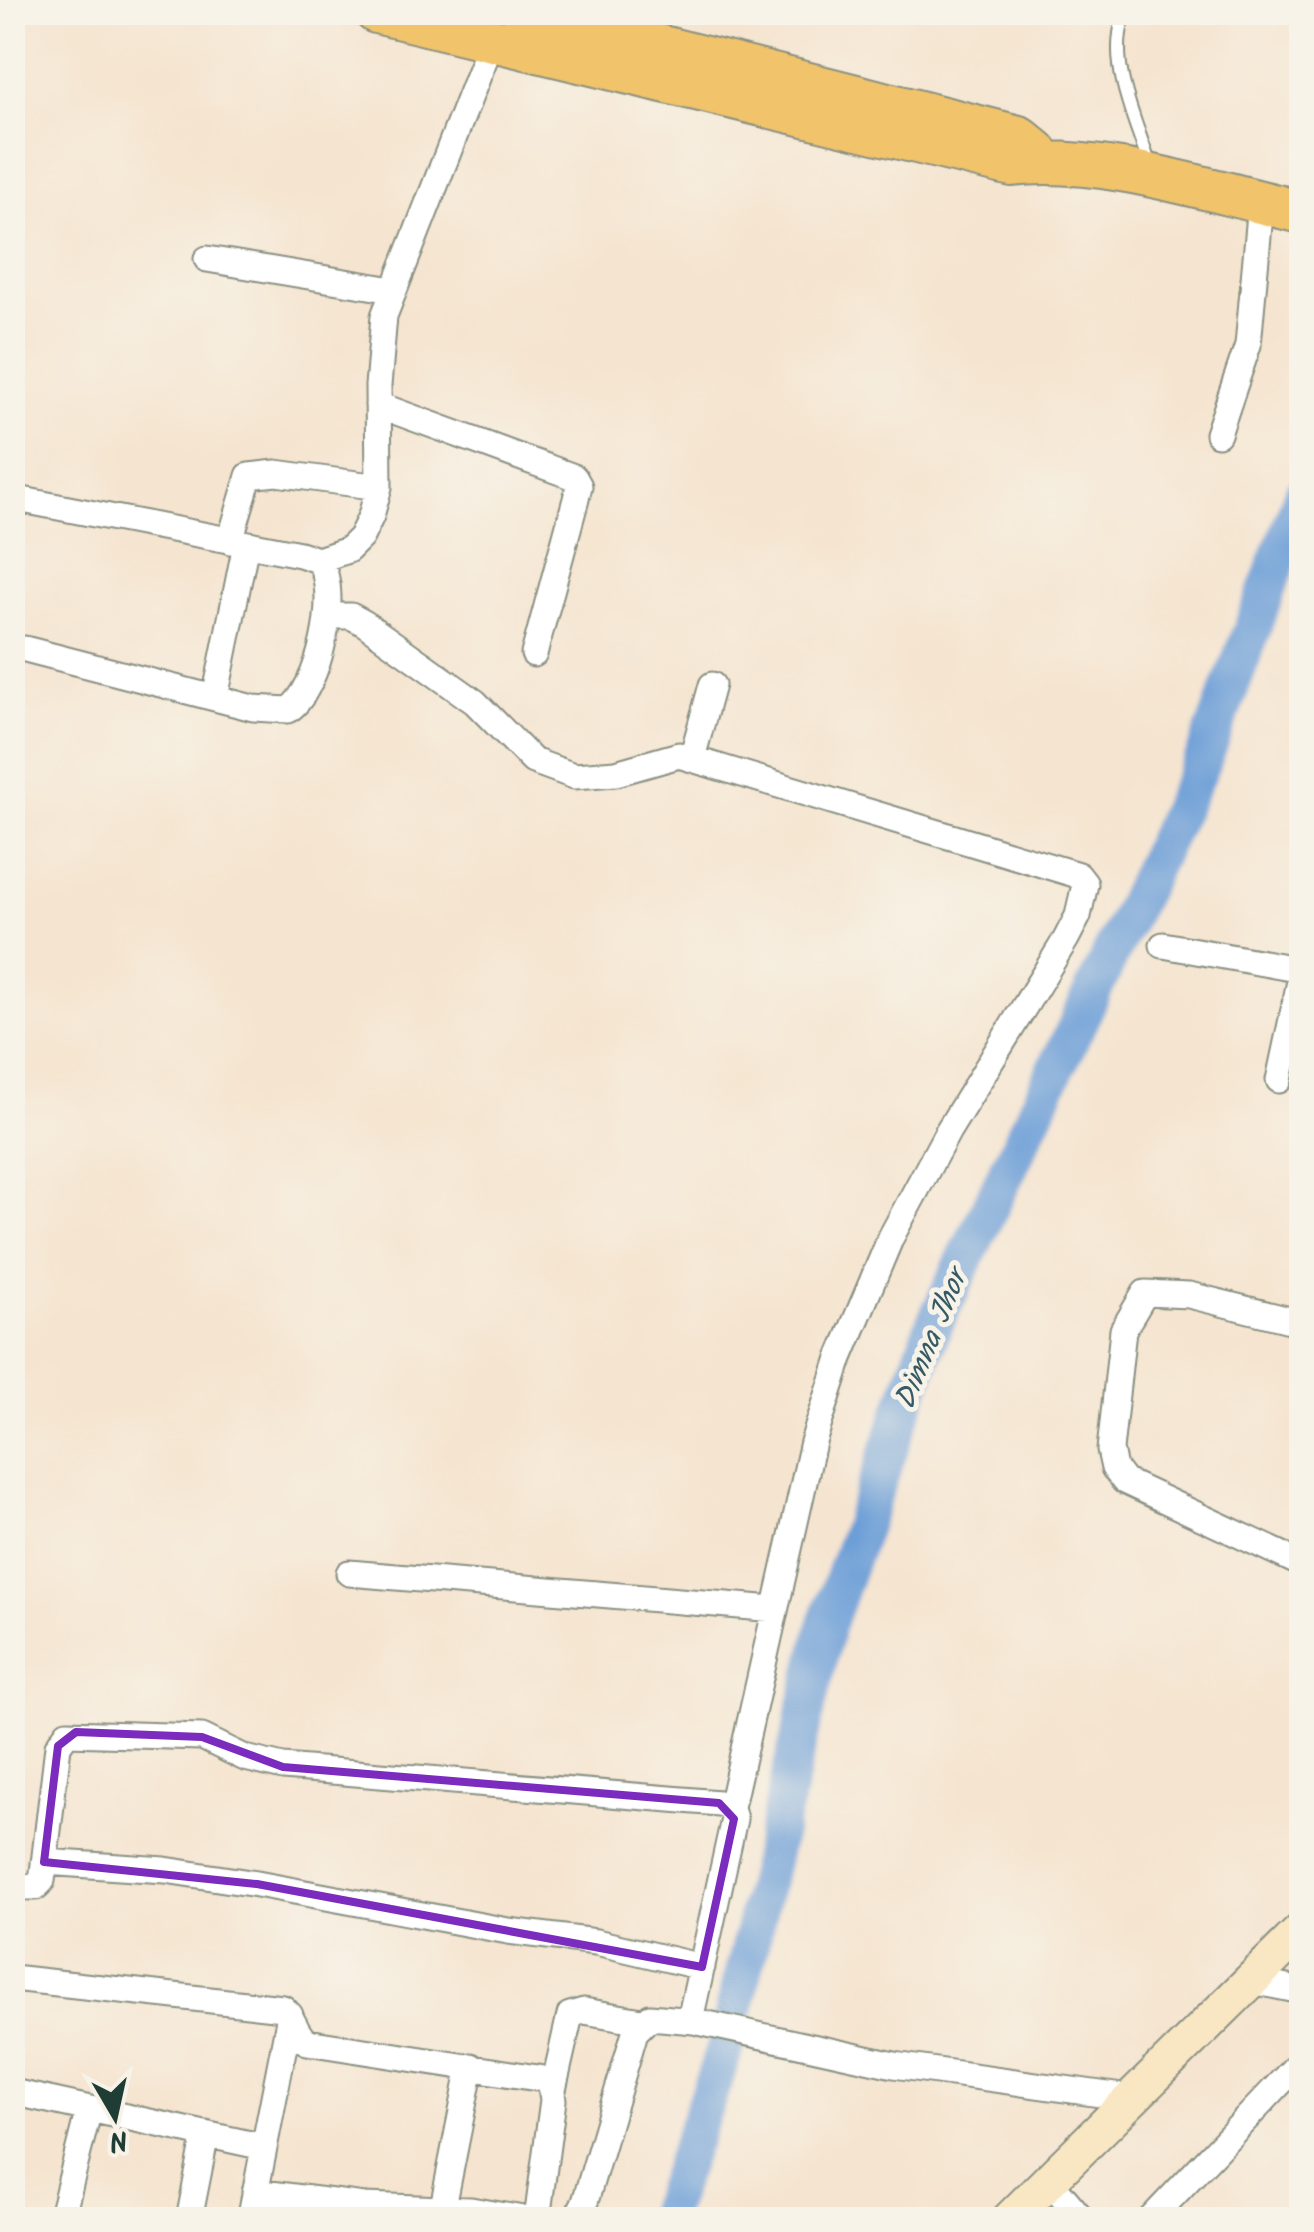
<svg xmlns="http://www.w3.org/2000/svg" width="1314" height="2232" font-family="Kalam,sans-serif">
<rect width="100%" height="100%" fill="#f7f3e8"/>
<filter id="ink" filterUnits="userSpaceOnUse"><feTurbulence type="fractalNoise" baseFrequency=".01" numOctaves="2"/><feDisplacementMap in="SourceGraphic" scale="20" xChannelSelector="R" yChannelSelector="G"/><feConvolveMatrix kernelMatrix="1 2 1 2 8 2 1 2 1" color-interpolation-filters="sRGB"/></filter>
<filter id="wash" filterUnits="userSpaceOnUse"><feTurbulence type="fractalNoise" baseFrequency=".0048" numOctaves="4" result="noise"/><feDisplacementMap in="SourceGraphic" scale="40" xChannelSelector="R" yChannelSelector="G"/><feGaussianBlur stdDeviation="2.25" result="paint"/><feColorMatrix in="noise" values="0 0 0 0 0 0 0 0 0 0 0 0 0 0 0 0 0 1.4 0 .05"/><feComposite in="paint" operator="in"/></filter>
<g filter="url(#wash)">
<rect width="100%" height="100%" fill="#f5e4cf"/>
<g fill="none" stroke-linecap="round" stroke-linejoin="round">
<!-- river -->
<path stroke="#6c9ed7" stroke-width="38" d="M663,2220L725,2049L826,1626L933,1327L1203,760L1302,496"/>
</g>
</g>
<g filter="url(#ink)">
<g fill="none" stroke-linecap="round" stroke-linejoin="round">
<defs>
<path id="lane" d="M1126,12C1105,60 1136,120 1150,166"/>
<path id="street" d="M207,259L393,290
M378,405L574,477L579,486L576,499L534,654
M1218,434L1248,345L1261,203
M12,498L300,554L318,560C342,589 319,691 288,710L253,708L25,649
M230,541L249,476L276,473L379,487
M318,560L348,550L361,537L371,516L379,487L378,386L384,316L492,40
M327,616H351L364,623L475,702L533,761L574,776L616,773L679,755L1078,875L1085,884L1078,916L1066,939L948,1131L891,1237L840,1358L813,1442L731,1807
M215,698L246,544
M692,758L712,685
M1163,945L1302,970
M1279,1080L1302,972
M1302,1323L1189,1295L1145,1293L1123,1330L1110,1450L1114,1468L1124,1481L1302,1564
M349,1573L775,1609
M44,1862L165,1870L257,1884L508,1931L596,1942L702,1967
M12,1887H36L42,1881L58,1746L67,1733L202,1737L245,1758L283,1767L719,1803L731,1807L734,1819L692,2011L694,2021L894,2065L1129,2098
M12,1978L283,2008C295,2018 294,2033 307,2042L550,2080L553,2100L537,2220
M1252,1981L1302,1991
M553,2090L570,2015L584,2011L642,2021
M12,2092L264,2147
M1048,2179L1083,2220
M255,2192L364,2206L471,2210L529,2220
M443,2207L471,2066
M61,2220L89,2109
M189,2220L206,2134
M250,2220L290,2015
M575,2220L585,2202L635,2032L650,2017L694,2021
M1150,2220L1302,2060"/>
<path id="secondary" d="M1009,2220L1302,1930"/>
<path id="highway" d="M376,12L1012,165C1102,154 1213,192 1302,212
M523,12L1019,137L1037,152"/>
</defs>
<!-- lane casing -->
<use href="#lane" stroke="#8a9082" stroke-width="16"/>
<!-- street casing -->
<use href="#street" stroke="#8a9082" stroke-width="29"/>
<!-- secondary casing -->
<use href="#secondary" stroke="#8a9082" stroke-width="39"/>
<!-- highway casing -->
<use href="#highway" stroke="#8a9082" stroke-width="46"/>
<!-- lane -->
<use href="#lane" stroke="#fff" stroke-width="12"/>
<!-- street -->
<use href="#street" stroke="#fff" stroke-width="25"/>
<!-- secondary -->
<use href="#secondary" stroke="#f9e7c3" stroke-width="35"/>
<!-- highway -->
<use href="#highway" stroke="#f1c36a" stroke-width="42"/>
</g>
</g>
<!-- marked area -->
<path fill="none" stroke="#7b2cbf" stroke-width="8" stroke-linejoin="round" d="M76,1732L202,1737L283,1767L719,1803L734,1819L702,1967L257,1884L44,1862L58,1746Z"/>
<g text-anchor="middle" dominant-baseline="central" stroke-width="10" stroke-linejoin="round" paint-order="stroke">
<!-- water labels -->
<g font-size="30" font-style="italic" fill="#365a65" stroke="#f7f3e8">
<text transform="translate(932 1340) rotate(-68)">Dimna Jhor</text>
</g>
</g>
<!-- margin -->
<rect width="1314" height="2232" fill="none" stroke="#f7f3e8" stroke-width="50"/>
<!-- north arrow -->
<g transform="translate(115 2117) rotate(171)" stroke="#f7f3e8" stroke-width="8" paint-order="stroke">
<path d="M0-8L18 38L0 25L-18 38Z" fill="#1f3d34"/>
<text y="-15" font-size="28" font-weight="bold" text-anchor="middle" fill="#1f3d34">N</text>
</g>
</svg>
